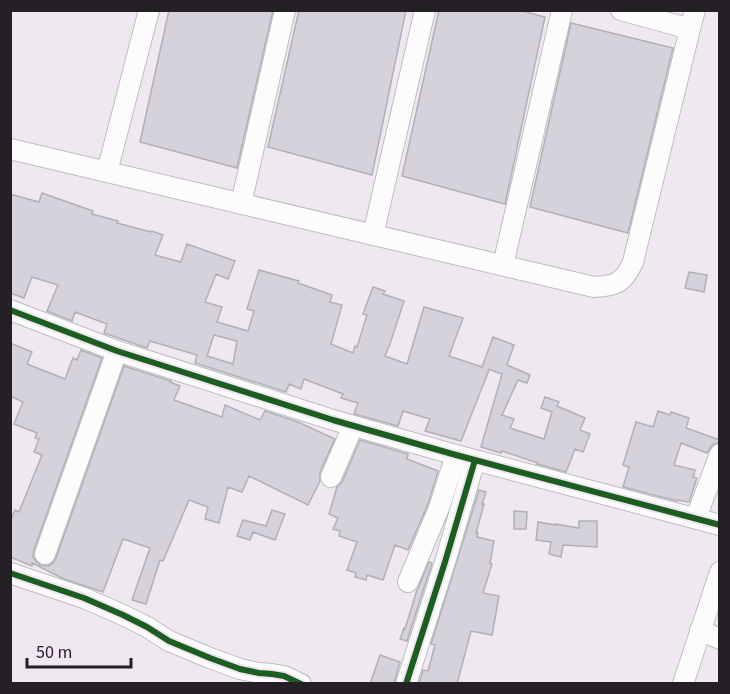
<svg xmlns="http://www.w3.org/2000/svg" width="730" height="694" font-family="'Source Sans 3',sans-serif">
<rect width="100%" height="100%" fill="#efe8f0"/>
<!-- building -->
<path fill="#d5d2db" stroke="#b2afb6" stroke-width="1.5" fill-rule="evenodd" d="M169,10H273L237,168L140,142Z
M299,10H406L372,175L268,147Z
M439,10H518L545,17L505,204L402,176Z
M571,23L673,48L628,233L530,207Z
M42,193L93,211L92,214L118,221L117,223L151,232L152,231L163,235L155,255L181,262L187,244L235,261L228,279L216,274L205,302L222,307L217,322L248,331L254,311L247,309L259,270L299,281L298,283L332,295L330,302L342,305L331,344L353,353L355,346L357,347L367,315L363,314L373,287L385,291L383,294L404,301L390,344L385,356L407,364L424,307L463,318L449,356L482,367L493,337L514,345L507,365L530,375L527,383L518,380L502,415L514,419L510,428L544,439L552,412L541,408L545,397L559,402L557,406L585,418L580,430L590,434L583,452L575,449L566,472L537,464L538,463L502,451L501,453L481,447L502,374L488,369L489,370L461,441L425,431L430,419L403,411L398,426L354,414L358,403L341,398L343,394L304,379L301,389L289,384L286,392L195,363L197,355L150,341L147,348L104,333L107,324L75,312L72,321L47,311L58,285L32,277L24,298L10,293V194L39,202ZM214,335L237,341L233,364L207,356Z
M689,272L707,275L704,292L685,288Z
M10,343L32,352L27,364L65,379L73,358L77,360L81,350L102,358L34,550L33,557L36,561L40,565L48,566L53,563L56,558L124,366L171,381L170,382L180,386L174,400L222,417L225,405L260,420L265,411L298,422L335,439L320,472V481L308,505L249,476L242,492L228,487L219,523L205,519L208,507L189,500L163,561L160,560L146,604L132,600L150,548L123,539L103,592L64,579L32,563V566L10,557V522L15,510L19,512L42,455L34,452L39,439L35,438L37,433L14,424L23,402L10,396Z
M658,411L670,415L671,412L689,418L686,428L720,440V442L712,445L707,453L681,443L674,465L695,470L693,477L697,478L689,502L677,500V501L623,487L629,467L623,465L636,422L653,427Z
M360,440L408,454L407,459L438,471L428,504L408,550L395,545L383,580L367,575L366,580L355,577L356,573L347,570L357,542L339,536L340,531L333,529L338,518L329,514L337,487L342,482Z
M479,490L486,492L482,504H484L476,533H478L477,537L494,541L490,563L492,564L483,593L499,596L492,635L471,631L457,684H419L423,670L428,671L435,645L431,644Z
M272,510L285,514L275,540L253,532L250,540L237,536L243,520L266,526Z
M514,511L527,512L526,529H514Z
M579,521H597V547L563,545L561,557L549,554L551,542L536,540L538,522L555,525V524L579,528Z
M429,562L432,563L407,641L400,639L404,628L405,629L416,593Z
M380,655L400,662L394,684H370Z"/>
<g fill="none" stroke-linecap="round" stroke-linejoin="round">
<defs>
<path id="minor" d="M621,10L690,29
M10,149L594,287C617,286 624,282 633,262L690,29L695,10
M107,172L149,10
M241,204L285,10
M373,235L425,10
M503,265L562,10
M10,310L117,351L333,420L456,455L720,525
M331,477L353,426
M696,518L720,454
M45,554L117,351
M10,573L84,598L123,615L147,627L169,641L210,658L240,669L259,673L272,674L284,676L301,684
M408,582L439,508L456,455
M700,630L720,639
M406,684L445,562L475,460
M683,684L720,572"/>
</defs>
<!-- minor casing -->
<use href="#minor" stroke="#c1bbc2" stroke-width="22"/>
<!-- minor -->
<use href="#minor" stroke="#fdfcfd" stroke-width="20"/>
<defs>
<path id="cycleway" d="M10,310L117,351L333,420L456,455L720,525
M10,573L84,598L123,615L147,627L169,641L210,658L240,669L259,673L272,674L284,676L301,684
M406,684L445,562L475,460"/>
</defs>
<!-- cycleway casing -->
<use href="#cycleway" stroke="#f1e5f4" stroke-width="10"/>
<!-- cycleway -->
<use href="#cycleway" stroke="#1b5e20" stroke-width="6"/>
</g>
<!-- border -->
<rect width="730" height="694" fill="none" stroke="#242025" stroke-width="24"/>
<!-- scale -->
<path d="M27 658v9h104v-9" fill="none" stroke="#242025" stroke-width="3"/>
<text x="36" y="658" font-size="18" fill="#242025" stroke="#f1e5f4" stroke-width="4.5" paint-order="stroke">50 m</text>
</svg>
